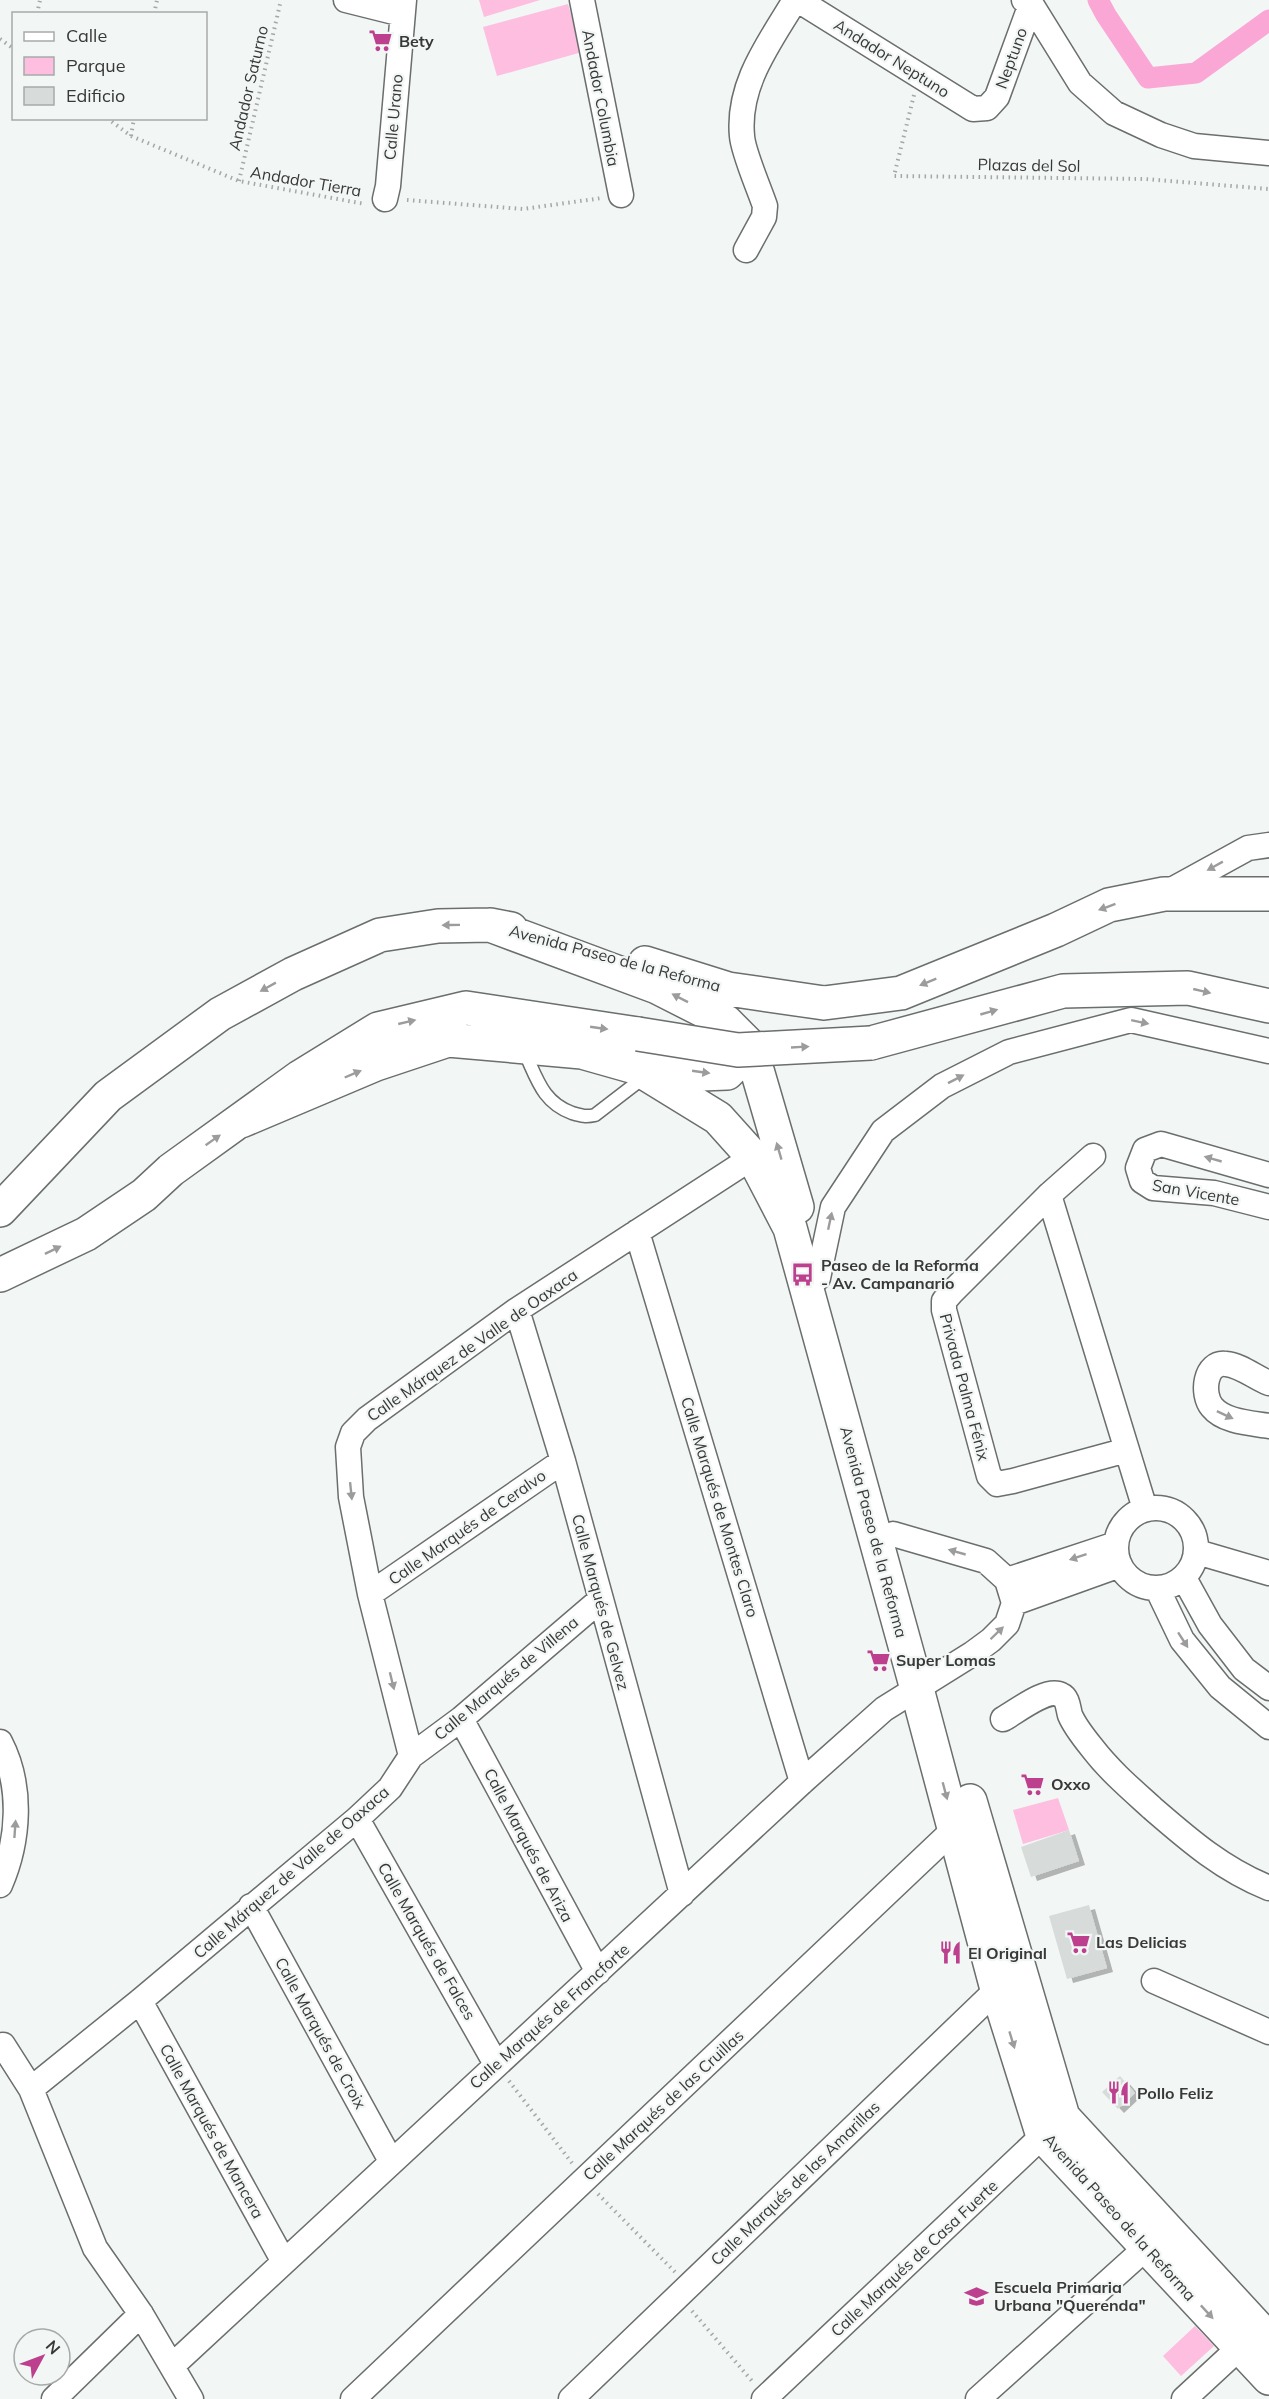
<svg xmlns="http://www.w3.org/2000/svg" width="1269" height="2399" font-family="Mulish,sans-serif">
<defs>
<filter id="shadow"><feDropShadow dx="6" dy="4" stdDeviation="0" flood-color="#0004"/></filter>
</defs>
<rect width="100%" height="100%" fill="#f2f6f4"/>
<!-- green -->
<path fill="#fdbee0" d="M479,0H540L484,17Z
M568,4L582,52L497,76L483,27Z
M1058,1798L1069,1830L1023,1844L1013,1810Z
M1195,2326L1214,2346L1181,2376L1163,2356Z"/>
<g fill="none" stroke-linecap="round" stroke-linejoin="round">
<!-- canal -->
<path stroke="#faa7d5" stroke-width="21" d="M1098,0L1106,15L1148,78L1196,73L1269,20"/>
</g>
<!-- building -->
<path fill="#d7dbd9" filter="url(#shadow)" d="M1069,1830L1079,1861L1031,1877L1021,1847Z
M1089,1905L1107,1968L1067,1979L1049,1916Z
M1120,2076L1135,2093L1118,2109L1102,2092Z"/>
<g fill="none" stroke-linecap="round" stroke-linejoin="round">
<defs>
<path id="lane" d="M524,1051C537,1078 542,1102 572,1113C582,1116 586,1117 595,1115L647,1075"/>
<path id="street" d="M346,0L402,14
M582,0L621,195
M798,0L973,109L987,108L997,97L1031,4
M1024,0L1031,4L1080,83L1114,113L1161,135L1194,146L1269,153
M385,199L388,186L404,0
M746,250L764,217L765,206C759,188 743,152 742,136C737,84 770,42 795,0
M1166,893L1248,848L1269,845
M1093,1156L1049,1195L951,1293L944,1301V1310L989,1476L997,1484L1013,1481L1127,1450
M1269,1175L1161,1144L1145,1150L1138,1168L1142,1181L1153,1188L1214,1193L1269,1207
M1049,1195L1145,1509
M637,1232L802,1782
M818,1278L833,1207L883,1131L942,1086L1009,1052L1131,1020L1269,1051
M517,1310L563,1461L682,1894
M1269,1383C1256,1378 1240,1365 1226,1364C1205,1361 1201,1394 1212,1407C1224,1422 1251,1423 1269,1426
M1116 1548a40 40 0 1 1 80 0a40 40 0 1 1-80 0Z
M1197,1552L1269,1573
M1184,1578L1210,1625L1244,1669L1269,1688
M1007,1580L1116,1544
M1157,1588L1182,1640L1220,1687L1269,1727
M370,1594L563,1461
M1014,1603L1120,1565
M461,1719L598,1972
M1003,1719C1016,1712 1047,1687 1061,1695C1068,1698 1068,1708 1070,1715C1075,1727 1085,1739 1093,1749C1110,1771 1131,1789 1152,1808C1189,1840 1222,1869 1269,1888
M0,1742C23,1786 19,1841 0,1885
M411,1756L370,1594L351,1497L348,1447L353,1433L367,1419L517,1310L753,1157
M357,1819L496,2064
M251,1906L391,2161
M1154,1981L1269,2032
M140,2001L284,2262
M3,2045L31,2089L95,2248L141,2314L191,2399
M31,2089L140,2001L357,1819L390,1788L411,1756L461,1719L600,1600
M173,2365L802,1782L884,1709L972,1654L991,1640L1007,1624L1014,1603L1007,1580L986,1561L893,1534
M54,2399L141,2314
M353,2399L965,1819
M571,2399L1007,1980
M764,2399L1054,2125
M978,2399L1158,2237
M1184,2399L1251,2337"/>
<path id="secondary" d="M490,925L657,987L726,1022L750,1046L797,1207
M645,963L728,989L824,1003L901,993L1056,930L1109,905L1164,894H1269
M871,1043L1063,991L1188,988L1269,1006
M637,1059L664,1063L701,1074L727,1073L737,1063L742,1051L730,1029
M241,1121L376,1064L448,1040L582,1052L635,1067L718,1118L753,1157L790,1228L917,1689L997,1989L1043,2136L1269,2378
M0,1210L108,1096L220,1014L293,974L380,935L438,926L490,925L511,929
M0,1275L86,1234L144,1195L171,1170L300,1077L378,1029L466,1008L638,1034
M970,1801L1063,2117L1269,2340"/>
</defs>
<!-- lane casing -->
<use href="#lane" stroke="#6a6e6c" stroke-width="15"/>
<!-- street casing -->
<use href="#street" stroke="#6a6e6c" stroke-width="27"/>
<!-- secondary casing -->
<use href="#secondary" stroke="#6a6e6c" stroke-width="36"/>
<!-- path -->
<path stroke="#a5a8a6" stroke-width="4" stroke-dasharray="1.5 4.5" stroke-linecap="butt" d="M37,14L40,0
M154,14L157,0
M0,39L14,49
M914,95L894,176L1145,179L1269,189
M107,118L131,136L239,181L365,204
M131,136L134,118
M239,181L281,0
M407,200L523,209L602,198
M509,2081L572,2163
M598,2194L675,2272
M692,2311L752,2381"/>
<!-- lane -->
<use href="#lane" stroke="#fff" stroke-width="12"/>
<!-- street -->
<use href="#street" stroke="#fff" stroke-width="24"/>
<!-- secondary -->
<use href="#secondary" stroke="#fff" stroke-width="33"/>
<defs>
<path id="secondary-bridge" d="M638,1034L738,1050L871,1043"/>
</defs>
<!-- secondary-bridge casing -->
<use href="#secondary-bridge" stroke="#6a6e6c" stroke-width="36" stroke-linecap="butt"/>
<!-- secondary-bridge -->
<use href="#secondary-bridge" stroke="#fff" stroke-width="33"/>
</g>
<!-- one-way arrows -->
<defs><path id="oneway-solid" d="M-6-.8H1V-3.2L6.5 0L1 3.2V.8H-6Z" transform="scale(1.5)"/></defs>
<g fill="#9b9c9b">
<use href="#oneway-solid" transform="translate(1215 866) rotate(151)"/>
<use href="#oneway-solid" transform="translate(1107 907) rotate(160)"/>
<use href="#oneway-solid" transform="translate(451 925) rotate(179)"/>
<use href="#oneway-solid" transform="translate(928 982) rotate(158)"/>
<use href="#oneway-solid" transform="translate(268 987) rotate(151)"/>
<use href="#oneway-solid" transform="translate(1202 991) rotate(13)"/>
<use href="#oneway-solid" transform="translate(680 998) rotate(-153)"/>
<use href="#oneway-solid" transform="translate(989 1012) rotate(-16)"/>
<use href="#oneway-solid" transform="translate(407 1022) rotate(-13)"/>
<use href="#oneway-solid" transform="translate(1140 1022) rotate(12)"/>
<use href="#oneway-solid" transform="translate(599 1028) rotate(8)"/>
<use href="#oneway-solid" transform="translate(800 1047) rotate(-3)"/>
<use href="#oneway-solid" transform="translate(701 1072) rotate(8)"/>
<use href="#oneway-solid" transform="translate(353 1074) rotate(-23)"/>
<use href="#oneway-solid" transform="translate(956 1079) rotate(-27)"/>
<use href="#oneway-solid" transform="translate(213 1140) rotate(-35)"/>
<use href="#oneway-solid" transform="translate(779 1151) rotate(-106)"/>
<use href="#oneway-solid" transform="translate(1213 1159) rotate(-164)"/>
<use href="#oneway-solid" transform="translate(830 1221) rotate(-78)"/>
<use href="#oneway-solid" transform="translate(53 1250) rotate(-26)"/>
<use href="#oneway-solid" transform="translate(1225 1415) rotate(25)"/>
<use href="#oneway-solid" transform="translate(351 1491) rotate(84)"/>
<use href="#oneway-solid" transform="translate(957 1552) rotate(-164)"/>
<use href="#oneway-solid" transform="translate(1078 1557) rotate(162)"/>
<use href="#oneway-solid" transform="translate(997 1633) rotate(-44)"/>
<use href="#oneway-solid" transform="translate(1183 1640) rotate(57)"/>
<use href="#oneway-solid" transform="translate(392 1681) rotate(76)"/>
<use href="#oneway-solid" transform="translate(945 1791) rotate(75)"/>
<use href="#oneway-solid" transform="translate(15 1829) rotate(-86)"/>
<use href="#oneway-solid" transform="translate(1012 2040) rotate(73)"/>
<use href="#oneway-solid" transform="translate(1207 2312) rotate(47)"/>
</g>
<!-- icons -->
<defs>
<symbol id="supermarket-bare" viewBox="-9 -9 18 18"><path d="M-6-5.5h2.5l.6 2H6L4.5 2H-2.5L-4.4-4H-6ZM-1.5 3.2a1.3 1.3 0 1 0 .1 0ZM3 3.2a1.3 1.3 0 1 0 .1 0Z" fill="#bd408e" stroke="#f2f6f4" stroke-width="2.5" paint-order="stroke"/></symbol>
<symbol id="bus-bare" viewBox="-9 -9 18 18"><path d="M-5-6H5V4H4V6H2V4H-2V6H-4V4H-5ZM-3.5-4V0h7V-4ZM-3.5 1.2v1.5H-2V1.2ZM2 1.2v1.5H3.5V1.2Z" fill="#bd408e" stroke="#f2f6f4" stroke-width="2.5" paint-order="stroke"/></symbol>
<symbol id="restaurant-bare" viewBox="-9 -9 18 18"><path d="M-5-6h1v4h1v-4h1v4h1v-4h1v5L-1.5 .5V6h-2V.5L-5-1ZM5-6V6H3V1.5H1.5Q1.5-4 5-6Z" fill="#bd408e" stroke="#f2f6f4" stroke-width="2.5" paint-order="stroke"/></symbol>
<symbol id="school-bare" viewBox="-9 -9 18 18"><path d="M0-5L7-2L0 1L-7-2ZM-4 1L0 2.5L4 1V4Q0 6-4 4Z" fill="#bd408e" stroke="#f2f6f4" stroke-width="2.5" paint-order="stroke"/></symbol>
</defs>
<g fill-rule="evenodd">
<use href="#supermarket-bare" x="364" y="24" width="33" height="33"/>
<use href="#bus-bare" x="786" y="1258" width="33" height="33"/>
<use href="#supermarket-bare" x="862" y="1644" width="33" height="33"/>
<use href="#supermarket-bare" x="1016" y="1768" width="33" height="33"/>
<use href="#supermarket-bare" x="1062" y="1926" width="33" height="33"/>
<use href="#restaurant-bare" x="934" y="1936" width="33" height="33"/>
<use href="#restaurant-bare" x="1102" y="2076" width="33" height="33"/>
<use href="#school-bare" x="960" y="2280" width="33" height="33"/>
</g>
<g text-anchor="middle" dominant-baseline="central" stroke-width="4.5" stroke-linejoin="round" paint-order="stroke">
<!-- poi labels -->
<g font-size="16" font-weight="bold" fill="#373837" stroke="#f2f6f4" text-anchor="start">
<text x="399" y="41">Bety</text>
<text x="821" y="1265">Paseo de la Reforma<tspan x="821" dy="18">- Av. Campanario</tspan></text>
<text x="896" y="1660">Super Lomas</text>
<text x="1051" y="1784">Oxxo</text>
<text x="1096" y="1942">Las Delicias</text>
<text x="968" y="1953">El Original</text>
<text x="1137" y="2093">Pollo Feliz</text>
<text x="994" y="2287">Escuela Primaria<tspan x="994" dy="18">Urbana "Querenda"</tspan></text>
</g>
<!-- street labels -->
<g font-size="16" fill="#373837" stroke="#f2f6f4">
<text transform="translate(892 58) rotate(32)">Andador Neptuno</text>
<text transform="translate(1011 58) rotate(-70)">Neptuno</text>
<text transform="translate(248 88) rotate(-77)">Andador Saturno</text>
<text transform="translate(601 98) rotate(79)">Andador Columbia</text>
<text transform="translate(393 117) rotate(-85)">Calle Urano</text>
<text transform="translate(1029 165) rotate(1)">Plazas del Sol</text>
<text transform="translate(306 181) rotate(10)">Andador Tierra</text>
<text transform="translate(615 958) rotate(15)">Avenida Paseo de la Reforma</text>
<text transform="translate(1196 1192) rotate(10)">San Vicente</text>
<text transform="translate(472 1345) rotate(-35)">Calle Márquez de Valle de Oaxaca</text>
<text transform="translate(965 1387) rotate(75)">Privada Palma Fénix</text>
<text transform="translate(720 1507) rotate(73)">Calle Marqués de Montes Claro</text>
<text transform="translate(467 1527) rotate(-35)">Calle Marqués de Ceralvo</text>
<text transform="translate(874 1532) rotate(75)">Avenida Paseo de la Reforma</text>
<text transform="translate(601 1602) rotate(75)">Calle Marqués de Gelvez</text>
<text transform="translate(506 1678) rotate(-40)">Calle Marqués de Villena</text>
<text transform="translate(529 1845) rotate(62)">Calle Marqués de Ariza</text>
<text transform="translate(291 1872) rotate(-41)">Calle Márquez de Valle de Oaxaca</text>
<text transform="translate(427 1941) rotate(60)">Calle Marqués de Falces</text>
<text transform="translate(549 2016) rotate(-42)">Calle Marqués de Francforte</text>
<text transform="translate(321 2033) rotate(61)">Calle Marqués de Croix</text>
<text transform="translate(663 2105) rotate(-43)">Calle Marqués de las Cruillas</text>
<text transform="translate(212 2131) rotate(61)">Calle Marqués de Mancera</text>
<text transform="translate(795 2183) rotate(-44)">Calle Marqués de las Amarillas</text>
<text transform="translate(1120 2217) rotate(48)">Avenida Paseo de la Reforma</text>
<text transform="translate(914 2258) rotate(-43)">Calle Marqués de Casa Fuerte</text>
</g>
</g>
<!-- legend -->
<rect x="12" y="12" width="195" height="108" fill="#f2f6f4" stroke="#a7aaa8" stroke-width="1.5"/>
<rect x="24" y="32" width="30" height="9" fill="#ffffff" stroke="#a7aaa8" stroke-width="1.5"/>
<text x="66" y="42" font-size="18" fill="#373837">Calle</text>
<rect x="24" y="57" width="30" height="18" fill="#fdbee0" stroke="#a7aaa8" stroke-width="1.5"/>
<text x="66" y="72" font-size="18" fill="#373837">Parque</text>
<rect x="24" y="87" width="30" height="18" fill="#d7dbd9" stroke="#a7aaa8" stroke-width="1.5"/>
<text x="66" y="102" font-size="18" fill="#373837">Edificio</text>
<!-- north arrow -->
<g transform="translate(42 2357) rotate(49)"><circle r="28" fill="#f2f6f4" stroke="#a7aaa8" stroke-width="1.5"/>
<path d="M0-4.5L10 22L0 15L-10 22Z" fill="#bd408e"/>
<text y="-9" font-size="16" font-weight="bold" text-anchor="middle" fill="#373837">N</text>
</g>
</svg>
